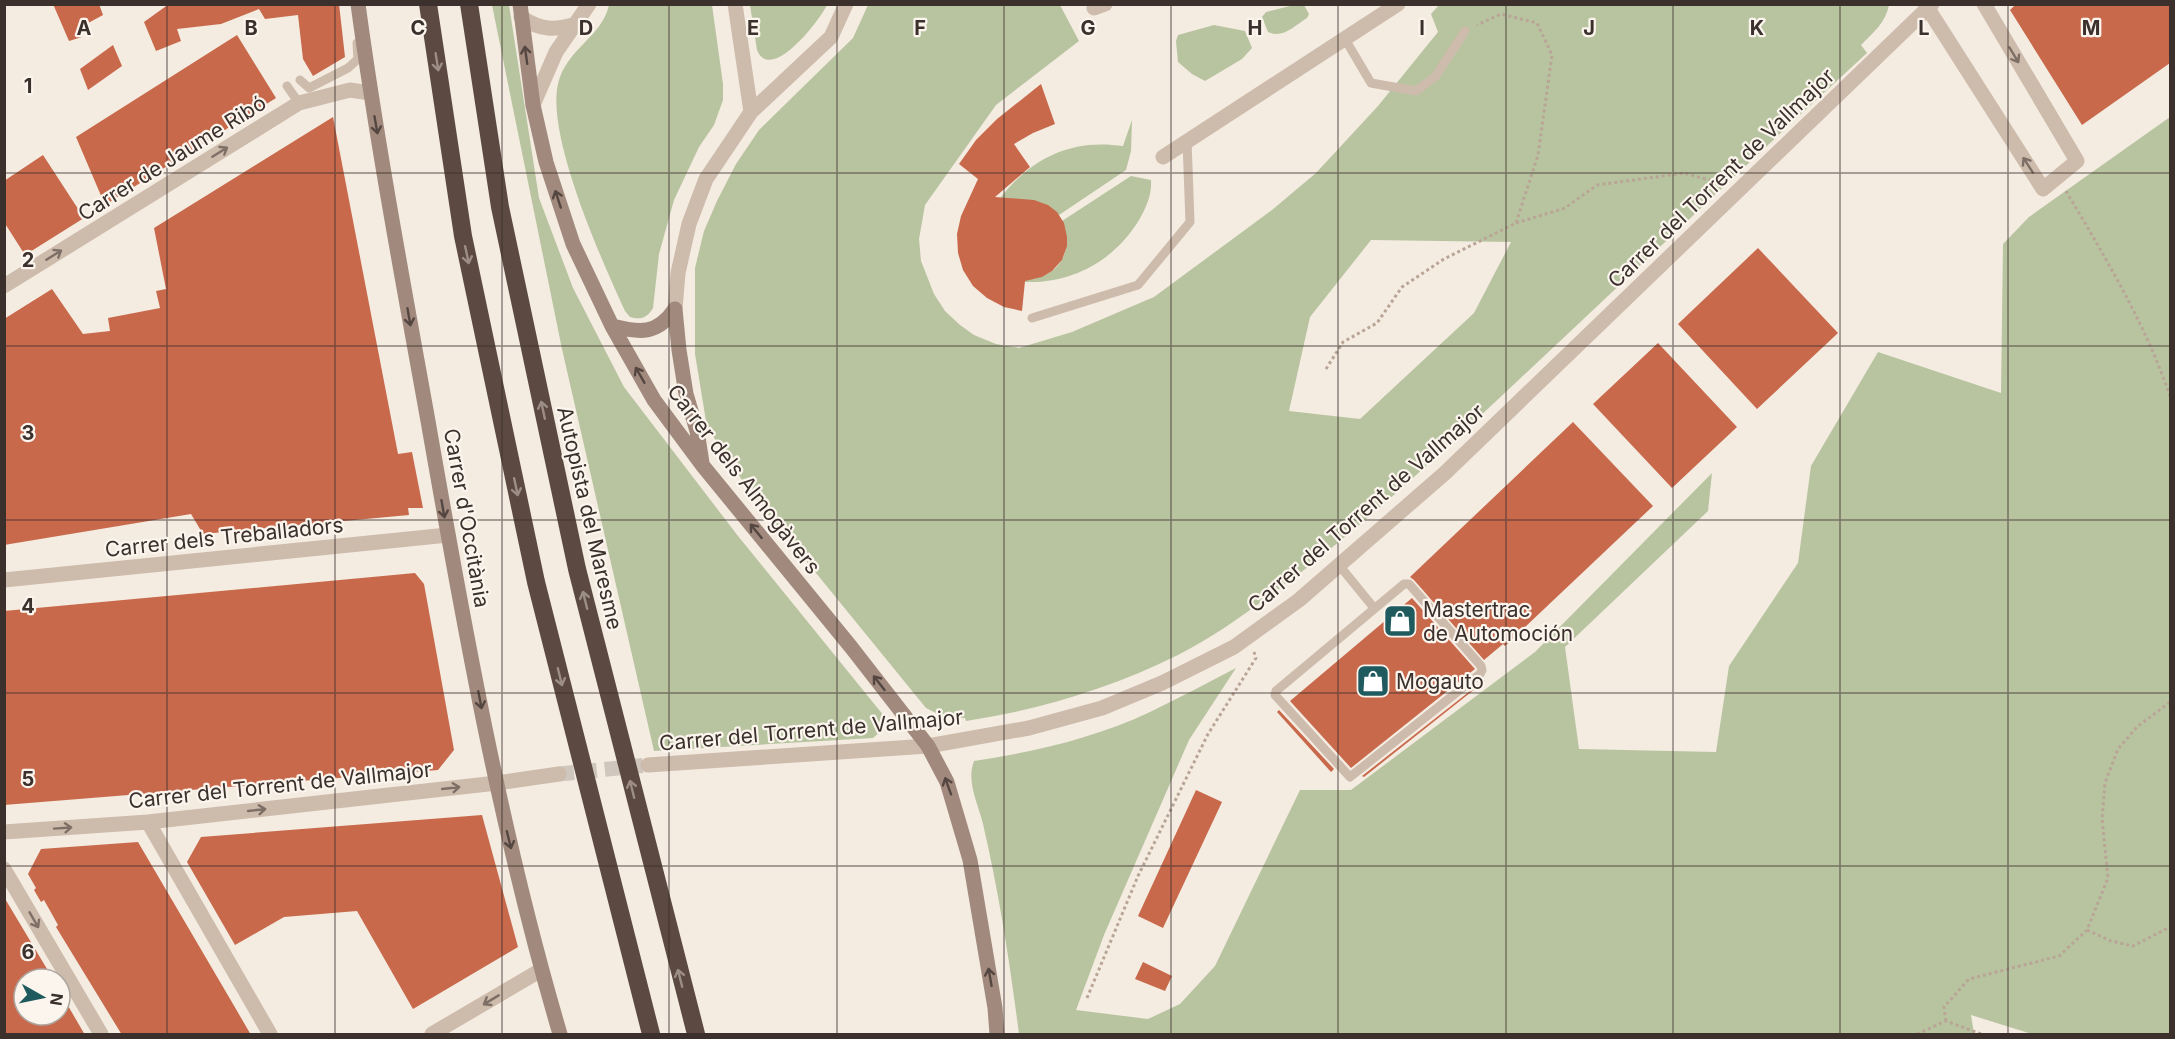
<svg xmlns="http://www.w3.org/2000/svg" width="2175" height="1039" font-family="Inter,sans-serif">
<rect width="100%" height="100%" fill="#f4ebe1"/>
<!-- green -->
<path fill="#b8c4a0" fill-rule="evenodd" d="M492,5H509L539,198L573,288L624,387L738,536L884,716L882,730L873,738L654,751L562,349Z
M609,5H712L723,84V100L714,125L699,147L674,200L659,254L653,308C647,318 641,320 630,317L625,311C602,261 546,136 558,84C566,49 602,37 609,5Z
M750,5V4L827,5C820,20 771,84 757,50Z
M868,5H1060L1079,41L996,105L925,205L919,239L921,261L934,294L945,311L960,325L974,335L996,344L1019,348L1072,332L1154,297L1272,210L1316,173L1378,106L1438,32L1431,14L1439,5H1889C1886,22 1873,33 1861,45L1867,53C1757,154 1650,257 1541,359C1458,437 1375,517 1283,586C1249,611 1216,636 1178,655C1111,688 1040,710 966,721L965,718L944,717L926,708L750,492L707,427L695,354V268L704,231L717,201L736,164L759,130L853,38ZM1371,240L1511,242L1474,313L1360,419L1289,411L1310,317Z
M1294,5H1304L1309,14L1307,18C1294,26 1283,39 1268,32L1262,17L1266,12Z
M1214,25L1245,31L1252,48L1242,59L1205,81L1192,74L1178,62L1176,41L1178,35Z
M2170,117V1034H2032L1971,1015L1974,1034H1019C1010,964 999,893 983,824C978,803 966,782 974,761C1034,752 1095,738 1150,712C1179,698 1207,683 1236,668L1189,740L1104,935L1076,1010L1148,1019L1180,1004L1215,966L1300,790H1351L1535,652L1712,473L1708,511L1565,647L1579,749L1716,752L1729,666L1798,563L1811,466L1878,352L2001,393L2003,244L2029,217Z
M1132,120L1131,151L1126,170L1059,215C1040,195 1021,200 996,204C1027,160 1069,138 1123,146Z
M1131,176L1151,180C1152,195 1146,208 1139,220C1114,261 1072,284 1024,282V280C1059,277 1074,254 1062,221Z"/>
<!-- building -->
<path fill="#c8694b" d="M53,4H99L103,15L79,28L82,37L69,41Z
M169,4H339L345,57L313,76L303,59L298,15L265,19L259,9L221,24L177,29L181,41L156,51L144,22Z
M2016,4H2170V63L2082,125L2010,10Z
M237,35L276,98L105,205L76,137Z
M113,45L122,66L88,90L80,69Z
M1041,84L1055,124L1033,133L1014,144L1030,167L995,197L1034,200L1048,205L1057,212L1064,223L1067,237V246L1062,260L1052,271L1042,277L1025,281L1022,311L1004,307L987,298L973,286L963,270L958,253L957,234L961,216L978,179L959,164L976,140L997,119Z
M333,117L398,454L412,452L423,508H408L409,515L203,534L191,514L4,545V319L52,289L83,334L110,331L108,318L160,308L156,291L166,289L154,228Z
M43,155L84,218L25,255L4,222V181Z
M1758,248L1838,333L1757,409L1678,324Z
M1658,343L1737,427L1672,488L1593,404Z
M1573,422L1653,506L1505,646L1503,644L1484,660L1414,580L1410,577Z
M415,573L424,584L454,750L438,770L4,805V611Z
M1412,598L1475,669L1351,768L1290,701Z
M1484,680L1485,681L1364,777L1362,776Z
M1279,710L1334,769L1331,772L1277,712Z
M1196,790L1222,802L1163,928L1138,916Z
M482,815L518,947L413,1009L357,911L284,917L235,945L187,862L201,837Z
M138,842L233,1004L251,1035H122L56,927L58,925L44,900L41,902L34,890L36,888L28,874L41,849Z
M4,897L53,979H24V1015H60V992L85,1035H4Z
M1143,962L1172,976L1165,991L1135,979Z"/>
<g fill="none" stroke-linecap="round" stroke-linejoin="round">
<!-- street-tunnel -->
<path stroke="#cfc6bd" stroke-width="15" stroke-dasharray="15 8" stroke-linecap="butt" d="M559,774L648,765"/>
<!-- path -->
<path stroke="#b9a596" stroke-width="3" stroke-dasharray="3 3" stroke-linecap="butt" d="M2066,191C2105,257 2145,323 2170,396
M1516,223L1565,208L1597,185L1684,173L1724,184
M1326,369L1343,342L1377,323L1402,287L1444,259L1516,223L1538,155L1552,55L1537,23L1501,14L1477,25
M2087,930L2111,941L2133,946L2170,927
M1087,998L1138,876L1208,734L1256,658L1254,652
M1946,1021L1944,1007L1969,979L2059,956L2087,930L2108,878L2102,819L2105,783L2118,749L2137,727L2170,702
M1917,1034L1946,1021L1981,1034"/>
<!-- lane -->
<path stroke="#cdbbac" stroke-width="9" d="M1345,39L1371,83L1416,91L1435,77L1465,31
M300,80L309,88L348,68L358,59L357,43
M287,86L299,103
M1032,318L1138,285L1190,222L1187,141
M1339,565L1374,608
M1404,584H1409L1481,666L1482,670L1480,674L1350,777L1275,695L1276,691Z"/>
<!-- street -->
<path stroke="#cdbbac" stroke-width="15" d="M735,4L751,112
M1925,4L2043,189L2077,161L1984,4
M1094,8L1105,4
M521,17C541,31 555,30 577,24
M533,105L556,52L589,4
M1163,157L1398,4
M4,286L299,103L350,90L370,93
M675,309L678,273L689,224L706,179L751,112L831,37L846,4
M4,580L448,535
M648,765L928,746L1029,728L1102,708L1162,683L1234,647L1299,600L1445,473L1932,4
M148,822L270,1034
M4,832L148,822L497,783L559,774
M4,869L101,1034
M432,1034L541,970"/>
<!-- secondary -->
<path stroke="#a18a7d" stroke-width="15" d="M358,4C377,144 403,282 428,421C464,627 501,834 560,1034
M520,4L533,105L546,162L573,244L612,326L654,400L703,466L851,647L928,746L947,782L970,860L995,1008L997,1034
M675,309L679,350L686,394L697,431L702,463
M612,326C640,333 657,335 675,309"/>
<!-- highway -->
<path stroke="#5c4a42" stroke-width="18" d="M428,4L463,236L536,582L651,1034
M469,4L500,207L577,569L696,1034"/>
</g>
<!-- one-way arrows -->
<defs><path id="oneway-shaft" d="M-6 0H5M1.5-3L5.5 0L1.5 3" fill="none" stroke-width="1.6" stroke-linecap="round" stroke-linejoin="round" transform="scale(1.5)"/></defs>
<g stroke="#544640">
<use href="#oneway-shaft" transform="translate(526 55) rotate(-98)"/>
<use href="#oneway-shaft" transform="translate(376 125) rotate(80)"/>
<use href="#oneway-shaft" transform="translate(558 199) rotate(-108)"/>
<use href="#oneway-shaft" transform="translate(409 317) rotate(80)"/>
<use href="#oneway-shaft" transform="translate(640 375) rotate(-120)"/>
<use href="#oneway-shaft" transform="translate(443 509) rotate(80)"/>
<use href="#oneway-shaft" transform="translate(756 531) rotate(-129)"/>
<use href="#oneway-shaft" transform="translate(879 683) rotate(-128)"/>
<use href="#oneway-shaft" transform="translate(480 700) rotate(79)"/>
<use href="#oneway-shaft" transform="translate(948 786) rotate(-110)"/>
<use href="#oneway-shaft" transform="translate(509 840) rotate(76)"/>
<use href="#oneway-shaft" transform="translate(990 977) rotate(-100)"/>
</g>
<g stroke="#7d6f65">
<use href="#oneway-shaft" transform="translate(2014 55) rotate(59)"/>
<use href="#oneway-shaft" transform="translate(220 152) rotate(-32)"/>
<use href="#oneway-shaft" transform="translate(2028 165) rotate(-123)"/>
<use href="#oneway-shaft" transform="translate(54 255) rotate(-32)"/>
<use href="#oneway-shaft" transform="translate(451 788) rotate(-6)"/>
<use href="#oneway-shaft" transform="translate(257 810) rotate(-6)"/>
<use href="#oneway-shaft" transform="translate(63 828) rotate(-4)"/>
<use href="#oneway-shaft" transform="translate(34 920) rotate(60)"/>
<use href="#oneway-shaft" transform="translate(491 1000) rotate(149)"/>
</g>
<g stroke="#9c8e87">
<use href="#oneway-shaft" transform="translate(437 62) rotate(81)"/>
<use href="#oneway-shaft" transform="translate(467 255) rotate(78)"/>
<use href="#oneway-shaft" transform="translate(543 410) rotate(-102)"/>
<use href="#oneway-shaft" transform="translate(516 487) rotate(78)"/>
<use href="#oneway-shaft" transform="translate(585 600) rotate(-104)"/>
<use href="#oneway-shaft" transform="translate(560 677) rotate(76)"/>
<use href="#oneway-shaft" transform="translate(632 789) rotate(-104)"/>
<use href="#oneway-shaft" transform="translate(680 978) rotate(-104)"/>
</g>
<!-- grid -->
<path fill="none" stroke="#3b302b" stroke-width="1.5" stroke-opacity="0.55" d="M167,4V1034M335,4V1034M502,4V1034M669,4V1034M837,4V1034M1004,4V1034M1171,4V1034M1338,4V1034M1506,4V1034M1673,4V1034M1840,4V1034M2008,4V1034M4,173H2170M4,346H2170M4,520H2170M4,693H2170M4,866H2170"/>
<!-- icons -->
<defs>
<symbol id="shop-square" viewBox="-11 -11 22 22"><rect x="-9" y="-9" width="18" height="18" rx="4" fill="#1f5a5e" stroke="#fbf5ee"/><path d="M-5-2.5h2.3a2.7 3.5 0 0 1 5.4 0H5L5.5 6h-11ZM-1.5-2.5h3a1.5 2.3 0 0 0-3 0Z" fill="#fff"/></symbol>
</defs>
<g fill-rule="evenodd">
<use href="#shop-square" x="1381" y="602" width="38" height="38"/>
<use href="#shop-square" x="1354" y="662" width="38" height="38"/>
</g>
<g text-anchor="middle" dominant-baseline="central" stroke-width="4.5" stroke-linejoin="round" paint-order="stroke">
<!-- street labels -->
<g font-size="21" fill="#3b302b" stroke="#fbf5ee">
<text transform="translate(172 158) rotate(-32)">Carrer de Jaume Ribó</text>
<text transform="translate(1721 178) rotate(-44)">Carrer del Torrent de Vallmajor</text>
<text transform="translate(744 479) rotate(52)">Carrer dels Almogàvers</text>
<text transform="translate(1366 508) rotate(-41)">Carrer del Torrent de Vallmajor</text>
<text transform="translate(467 518) rotate(80)">Carrer d'Occitània</text>
<text transform="translate(590 518) rotate(77)">Autopista del Maresme</text>
<text transform="translate(224 537) rotate(-6)">Carrer dels Treballadors</text>
<text transform="translate(811 730) rotate(-5)">Carrer del Torrent de Vallmajor</text>
<text transform="translate(280 785) rotate(-6)">Carrer del Torrent de Vallmajor</text>
</g>
<!-- poi labels -->
<g font-size="21" fill="#3b302b" stroke="#fbf5ee" text-anchor="start">
<text x="1423" y="609">Mastertrac<tspan x="1423" dy="24">de Automoción</tspan></text>
<text x="1396" y="681">Mogauto</text>
</g>
</g>
<g font-size="20" text-anchor="middle" font-weight="bold" fill="#3b302b" stroke="#fbf5ee" stroke-width="4.5" stroke-linejoin="round" paint-order="stroke">
<text x="84" y="35">A</text>
<text x="251" y="35">B</text>
<text x="418" y="35">C</text>
<text x="586" y="35">D</text>
<text x="753" y="35">E</text>
<text x="920" y="35">F</text>
<text x="1088" y="35">G</text>
<text x="1255" y="35">H</text>
<text x="1422" y="35">I</text>
<text x="1589" y="35">J</text>
<text x="1757" y="35">K</text>
<text x="1924" y="35">L</text>
<text x="2091" y="35">M</text>
<text x="28" y="93">1</text>
<text x="28" y="267">2</text>
<text x="28" y="440">3</text>
<text x="28" y="613">4</text>
<text x="28" y="786">5</text>
<text x="28" y="959">6</text>
</g>
<!-- border -->
<rect width="2175" height="1039" fill="none" stroke="#3b302b" stroke-width="12"/>
<!-- north arrow -->
<g transform="translate(42 997) rotate(99)"><circle r="28" fill="#fbf5ee" stroke="#aea6a0" stroke-width="1.5"/>
<path d="M0-4.5L10 22L0 15L-10 22Z" fill="#1f5a5e"/>
<text y="-9" font-size="16" font-weight="bold" text-anchor="middle" fill="#3b302b">N</text>
</g>
</svg>
